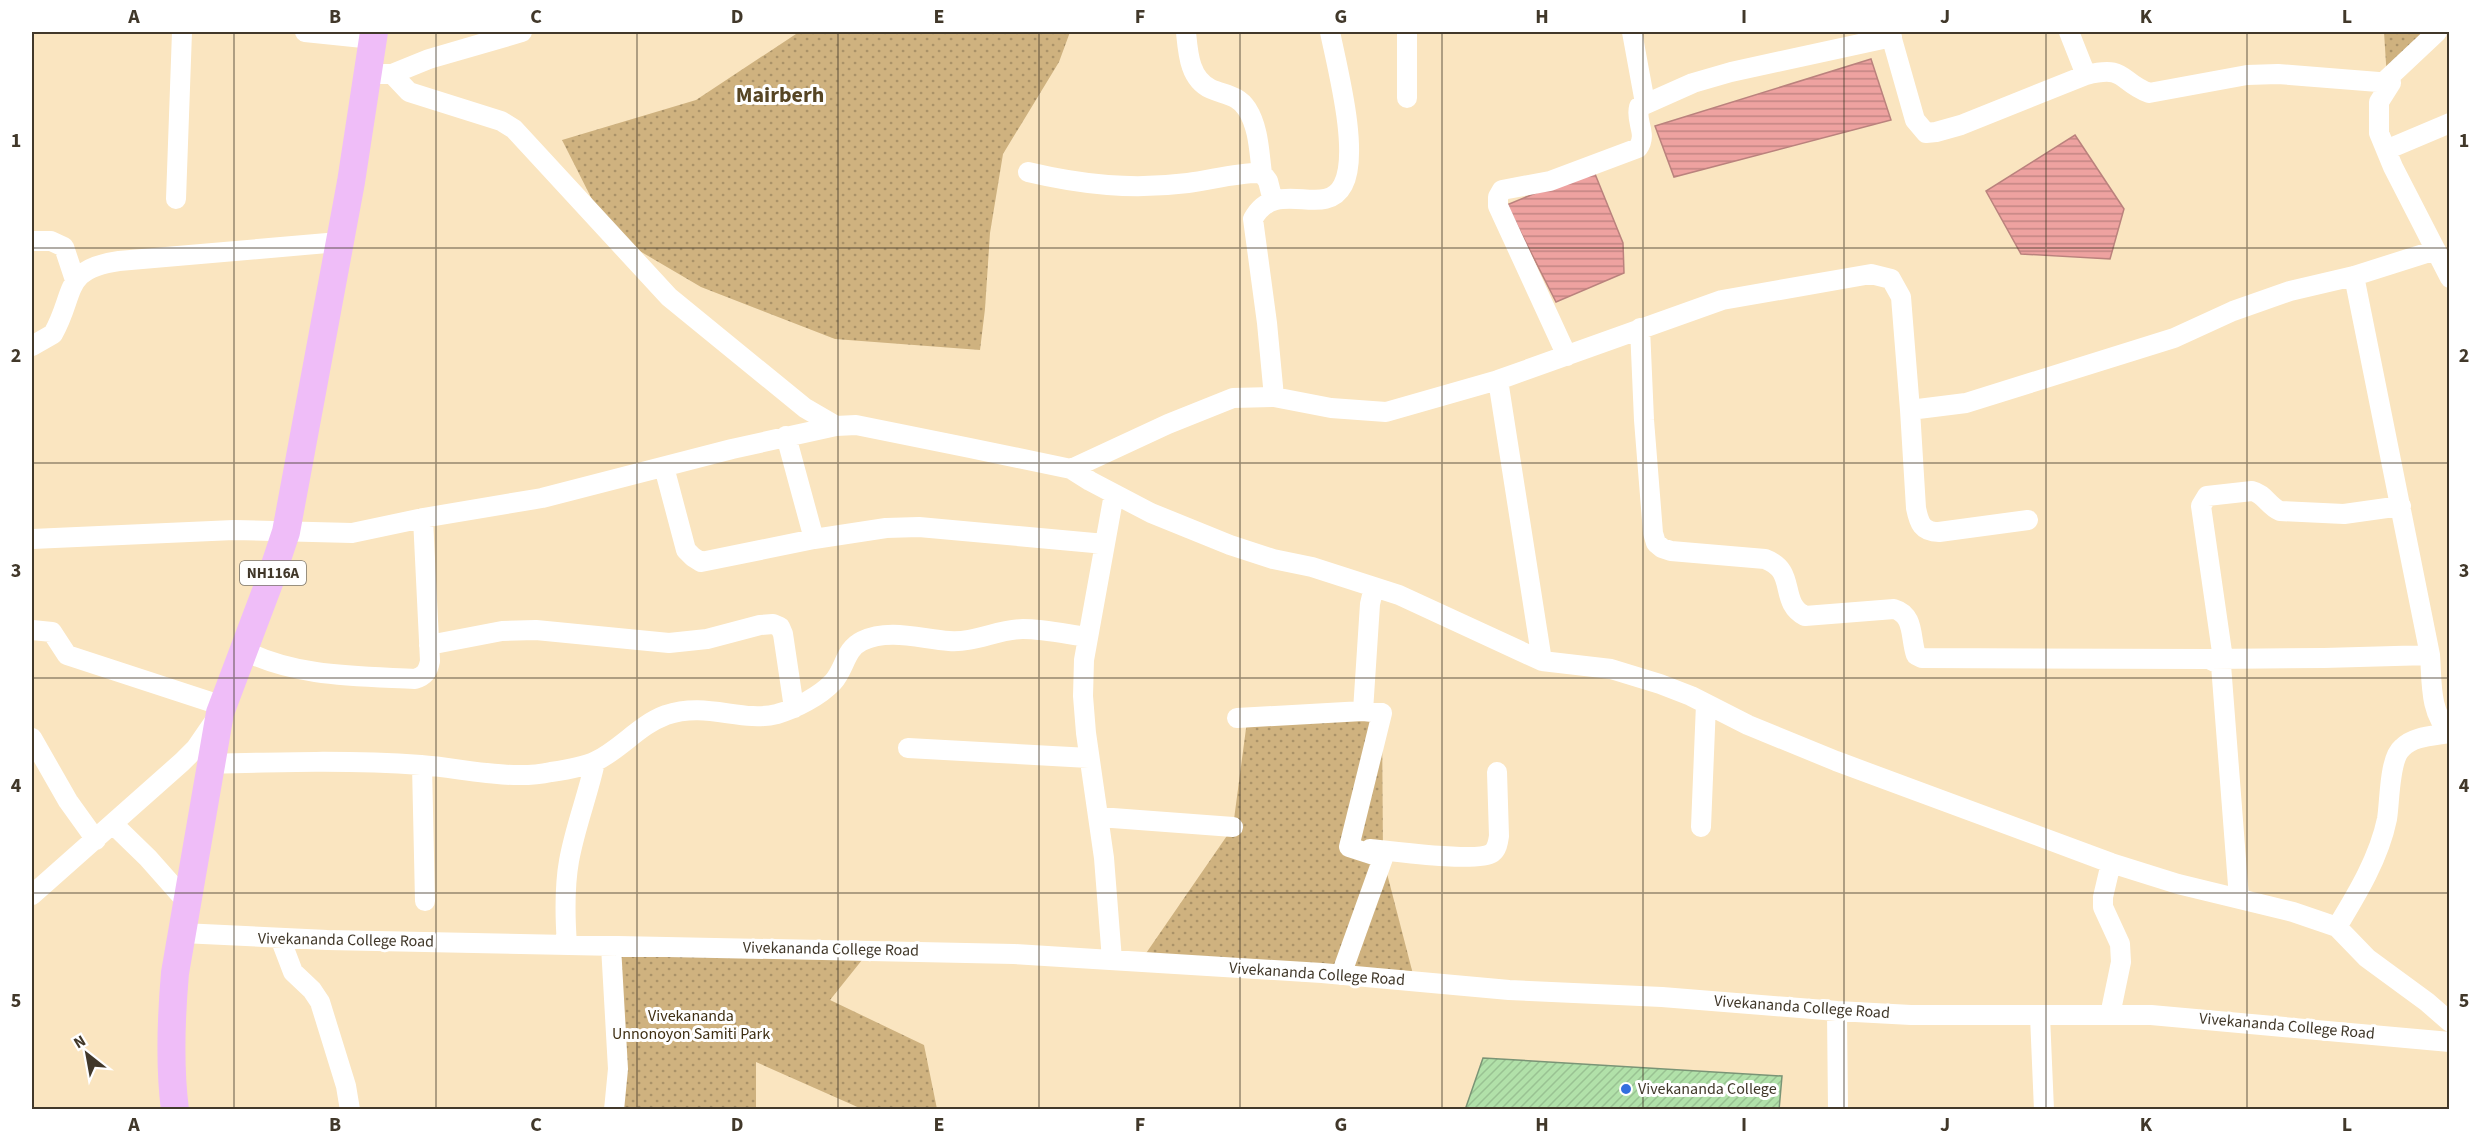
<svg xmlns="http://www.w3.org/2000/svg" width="2481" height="1141" font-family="'Source Sans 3',sans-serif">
<defs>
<pattern id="park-dots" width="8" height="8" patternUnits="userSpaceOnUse" patternTransform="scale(1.5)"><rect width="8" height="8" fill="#cfb27f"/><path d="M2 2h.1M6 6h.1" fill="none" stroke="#aa9268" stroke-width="1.8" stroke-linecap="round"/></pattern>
<pattern id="water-rules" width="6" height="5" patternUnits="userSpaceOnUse" patternTransform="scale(1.5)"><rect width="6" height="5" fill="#eea2a0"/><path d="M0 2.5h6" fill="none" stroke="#c28583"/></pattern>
<pattern id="building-hatch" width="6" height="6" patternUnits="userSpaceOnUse" patternTransform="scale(1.5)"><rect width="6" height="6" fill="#b1e1a9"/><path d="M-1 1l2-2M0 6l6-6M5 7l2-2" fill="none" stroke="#99c292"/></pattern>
</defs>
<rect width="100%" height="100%" fill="#fae5c0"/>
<!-- park -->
<path fill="url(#park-dots)" d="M799,32H1070L1059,62L1003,154L990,233L985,309L980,350L835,339L701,287L609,233L562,140L696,100Z
M2384,32H2437L2387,79Z
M1382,713L1383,858L1415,982L1140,962L1233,827L1247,721Z
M615,950H870L830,1000L924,1045L937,1109H862L756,1062V1109L614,1110Z"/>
<!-- water -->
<path fill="url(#water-rules)" stroke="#ba827d" stroke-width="1.5" d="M1871,59L1891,120L1674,177L1655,126Z
M2075,135L2124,209L2110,259L2021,254L1986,191Z
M1593,169L1623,243L1624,273L1556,302L1507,205Z"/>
<!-- building -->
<path fill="url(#building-hatch)" stroke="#7a9476" stroke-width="1.5" d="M1483,1058L1782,1076L1779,1110H1465Z"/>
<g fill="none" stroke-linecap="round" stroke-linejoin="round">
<!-- minor -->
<path stroke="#fff" stroke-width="20" d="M305,32L373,39
M1186,32C1188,52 1189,79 1211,89C1225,95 1238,95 1247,109C1259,128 1259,152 1262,173
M1632,32L1645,103
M1890,32L1915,120L1926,133L1936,132L1961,125L2086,75C2127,65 2118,81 2149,93L2247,75L2278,74L2391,83
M2069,32L2086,75
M2437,32L2387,79L2391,83L2379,102V133L2393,167L2450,278
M380,74H392L429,59L522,32
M392,74L409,92L501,121L514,129L669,297L805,408L836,426
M1407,98V32
M2386,150L2450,123
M1028,172C1083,185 1132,190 1188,183C1212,180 1238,172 1262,173L1268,181L1273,201
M176,199L182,32
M32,241H51L64,247L75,280
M2354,276L2430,655C2432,679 2429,714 2450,732
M1640,328L1644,420L1653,533L1656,543L1662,548L1671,551L1765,559C1798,571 1778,602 1805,616L1894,609C1915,615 1910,638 1916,655L1922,658L2209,659L2221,665L2239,898
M32,346L53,334C76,294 61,269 119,261L339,242
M1567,356L1498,206V197L1502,190L1550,181L1638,148C1648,134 1635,122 1639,107L1693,83L1731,72L1892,37
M1498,380L1542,661
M1274,397L1267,323L1253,219C1276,176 1325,220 1343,185C1360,153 1337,67 1330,32
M1910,410L1916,508C1919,523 1922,532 1939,532L2028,520
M786,436L814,539
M664,467L686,550L693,557L701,562L814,539L886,528L919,527L1105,544
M1071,469L1168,424L1233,398L1274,397L1331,408L1386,412L1498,380L1722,300L1871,274L1891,279L1901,297L1910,410L1966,403L2174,338L2233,311L2290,291L2354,276L2436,250
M32,539L234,530L352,533L423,518L542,498L732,449L836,426L856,425L970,448L1071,469L1090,481L1151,513L1230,545L1273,559L1312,567L1399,595L1542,661L1611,669L1660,684L1691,696L1748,725L1836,761L2111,863L2178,884L2293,912L2337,927L2367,958L2427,1002L2450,1022
M32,630L52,632L67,655L223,706
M429,645L502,631L536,630L669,643L707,639L760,625L773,624L780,627L783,634L794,708
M243,650C295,677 357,676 415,679C425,676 428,671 430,661L423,518
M2210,659L2324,658L2430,655
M2223,659L2201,506L2207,496L2252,491C2265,494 2268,506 2280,511L2344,514L2401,506
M1237,718L1363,711
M32,738L68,801L96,840
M908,748L1089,758
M211,764C281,762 351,760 421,765C462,768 511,781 551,772C565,770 584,767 596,761C621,749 639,725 666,715C707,701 741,723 777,714C795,709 820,696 833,682C845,669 845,649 862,641C889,628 921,639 949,641C975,643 998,629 1023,629C1044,629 1066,634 1088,637
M422,765L425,901
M1099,817L1233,827
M113,824L148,858L187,902
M1701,827L1706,704
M1370,849C1391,851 1477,863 1492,853C1497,849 1498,843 1499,836L1497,772
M32,895L182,762L196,748L216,719
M2337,927C2357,894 2379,858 2387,819C2390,801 2389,759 2402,748C2413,736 2434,736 2450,733
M182,933L327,940L1014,954L1322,973L1509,990L1662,997L1837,1011L1911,1015H2151L2450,1042
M280,938L293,972L312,990L320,1002L346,1086L350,1110
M567,945C565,917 564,889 569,861C575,827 588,795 595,762
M611,946L618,1069L614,1110
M1112,960L1104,858L1086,733L1083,696L1084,660L1114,494
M1341,975L1383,858L1349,847L1382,713L1363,711L1370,604L1374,587
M1837,1011L1838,1110
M2110,1015L2121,962L2120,944L2103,907V897L2111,863
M2040,1016L2044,1110"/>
<!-- highway -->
<path stroke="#efbdf8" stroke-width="28" d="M175,1110C169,1064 171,1019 175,973L220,713L269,583L286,532L351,182L374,32"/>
</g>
<!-- grid -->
<path fill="none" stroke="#41382a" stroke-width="1.5" stroke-opacity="0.55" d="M234,32V1110M436,32V1110M637,32V1110M838,32V1110M1039,32V1110M1240,32V1110M1442,32V1110M1643,32V1110M1844,32V1110M2046,32V1110M2247,32V1110M32,248H2450M32,463H2450M32,678H2450M32,893H2450"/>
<!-- markers -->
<circle fill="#336fde" stroke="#fff" stroke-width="2" cx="1626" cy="1089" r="6"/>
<g text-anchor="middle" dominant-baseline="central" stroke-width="6" stroke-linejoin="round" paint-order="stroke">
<!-- shield labels -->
<rect fill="#fff" stroke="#7a746a" stroke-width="1.5" x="240" y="561" width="66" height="24" rx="4.5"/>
<g font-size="15" font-weight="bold" fill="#41382a">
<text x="273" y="573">NH116A</text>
</g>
<!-- street labels -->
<g font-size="16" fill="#41382a" stroke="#fff">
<text transform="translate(346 940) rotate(1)">Vivekananda College Road</text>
<text transform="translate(831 949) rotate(1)">Vivekananda College Road</text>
<text transform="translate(1317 974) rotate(4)">Vivekananda College Road</text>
<text transform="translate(1802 1007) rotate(4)">Vivekananda College Road</text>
<text transform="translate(2287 1026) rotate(5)">Vivekananda College Road</text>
</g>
<!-- park labels -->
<g font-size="16" fill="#3e2e12" stroke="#fff">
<text x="691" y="1016">Vivekananda<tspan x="691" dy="18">Unnonoyon Samiti Park</tspan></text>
</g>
<!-- poi labels -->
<g font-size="16" fill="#41382a" stroke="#fff" text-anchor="start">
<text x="1638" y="1089">Vivekananda College</text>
</g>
<!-- district labels -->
<g font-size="22" font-weight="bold" fill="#564524" stroke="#fff">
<text x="780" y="95">Mairberh</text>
</g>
</g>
<!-- border -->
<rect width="2481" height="1141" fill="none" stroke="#ffffff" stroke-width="66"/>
<!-- north arrow -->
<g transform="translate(87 1054) rotate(329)" stroke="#ffffff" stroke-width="4.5" paint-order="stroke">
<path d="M0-4.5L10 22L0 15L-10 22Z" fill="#41382a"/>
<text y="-9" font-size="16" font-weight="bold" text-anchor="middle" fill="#41382a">N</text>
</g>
<rect x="33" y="33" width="2415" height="1075" fill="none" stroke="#41382a" stroke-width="2"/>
<g font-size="20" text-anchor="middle" font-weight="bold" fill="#41382a">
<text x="134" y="23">A</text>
<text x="335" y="23">B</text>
<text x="536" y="23">C</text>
<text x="737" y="23">D</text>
<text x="939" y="23">E</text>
<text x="1140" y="23">F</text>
<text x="1341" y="23">G</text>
<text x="1542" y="23">H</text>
<text x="1744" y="23">I</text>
<text x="1945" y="23">J</text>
<text x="2146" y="23">K</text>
<text x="2347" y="23">L</text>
<text x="16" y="147">1</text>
<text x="2464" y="147">1</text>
<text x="16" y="362">2</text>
<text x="2464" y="362">2</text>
<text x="16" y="577">3</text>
<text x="2464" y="577">3</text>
<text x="16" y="792">4</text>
<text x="2464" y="792">4</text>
<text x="16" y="1007">5</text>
<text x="2464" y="1007">5</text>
<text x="134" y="1131">A</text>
<text x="335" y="1131">B</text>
<text x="536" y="1131">C</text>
<text x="737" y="1131">D</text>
<text x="939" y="1131">E</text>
<text x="1140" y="1131">F</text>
<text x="1341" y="1131">G</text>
<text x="1542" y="1131">H</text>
<text x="1744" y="1131">I</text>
<text x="1945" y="1131">J</text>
<text x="2146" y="1131">K</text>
<text x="2347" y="1131">L</text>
</g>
</svg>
